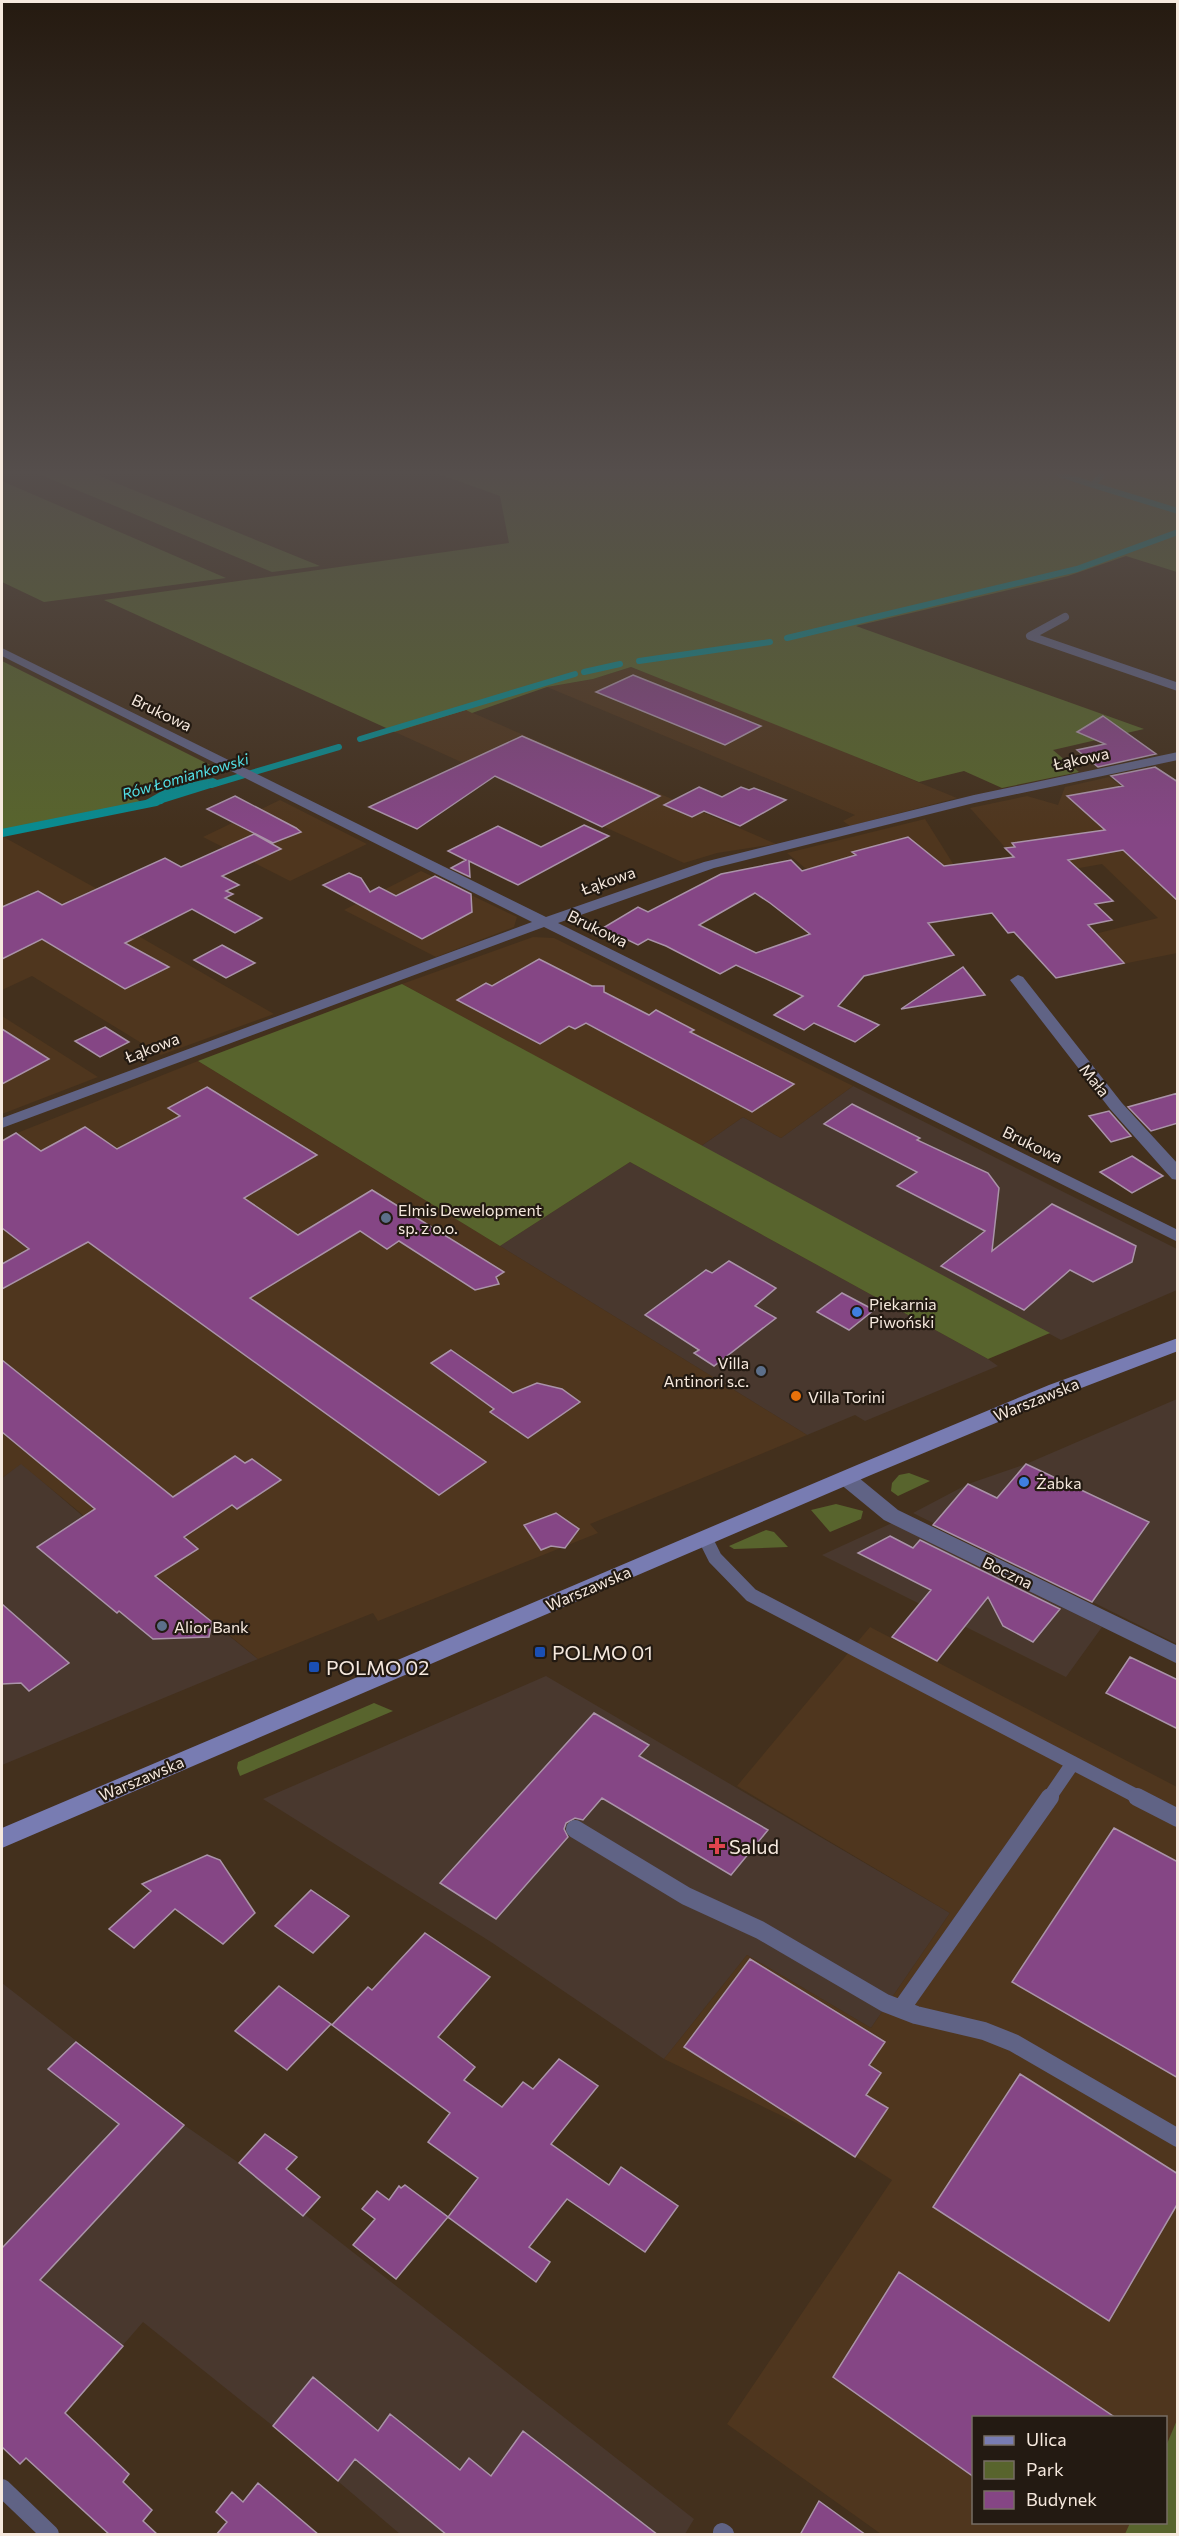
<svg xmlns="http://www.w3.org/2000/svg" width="1179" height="2536" font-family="Commissioner,sans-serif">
<rect width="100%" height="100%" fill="#43301d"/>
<!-- commercial -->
<path fill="#49382e" d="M853,1086L1177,1249V1290L1061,1340L701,1146L743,1117L781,1138Z
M630,1162L988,1359L998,1366L865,1421L855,1415L807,1435L500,1246Z
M1177,1399V1644L913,1513L968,1484L1026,1464Z
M21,1463L114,1543L258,1659L2,1765V1478Z
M892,1523L1102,1627L1066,1677L822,1555Z
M546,1676L950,1913L871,2028L747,1955L664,2059L491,1942L263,1799Z
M2,1983L184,2125L239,2163L694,2519L685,2534H400L273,2426L143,2322L20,2464L2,2447Z"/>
<!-- built -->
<path fill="#4f361e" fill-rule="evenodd" d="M631,667L783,727L957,798L850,826L843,821L855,815L547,687L593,679Z
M466,710L776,844L717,853L684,863L395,732Z
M1109,777L1177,826V953L1108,967L1079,938L1158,918L1102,864L1040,875L1027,872L970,808L1027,796L1058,805L1065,787Z
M280,800L367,844L290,881L203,837Z
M925,819L962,878L899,888L954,952L942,954L852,907L787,853Z
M2,836L117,900L95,911L274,1014L161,1055L32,976L2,990Z
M421,871L517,917L514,927L436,957L344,910Z
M533,937L554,938L853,1086L781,1138L743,1117L701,1146L402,984Z
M2,1016L98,1077L2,1114Z
M198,1061L500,1246L807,1435L590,1524L598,1533L378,1621L373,1613L258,1659L21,1464L2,1478V1139Z
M870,1627L1177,1787V2534H881L727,2424L892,2180L822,2135L664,2059L747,1955L871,2028L950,1913L737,1786ZM974,2418H1166V2522H974Z"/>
<!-- green -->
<path fill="#58642d" d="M39,474H94L320,566L272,572Z
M439,474H1177V572L1126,556L1068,576L856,626L1144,729L1053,750L1079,772L1002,788L964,771L919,782L631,667L593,679L547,687L472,713L466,710L395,732L104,600L509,543L500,496Z
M2,481L226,578L44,602L2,582Z
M2,661L220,770L134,797L147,807L2,834Z
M402,984L1050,1333L988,1359L630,1162L500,1246L198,1061Z
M909,1473L930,1481L898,1496L891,1491L892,1483L899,1475Z
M836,1504L863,1511L861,1519L830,1532L811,1510Z
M766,1530L774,1532L788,1547L734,1549L729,1546Z
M374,1703L393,1711L240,1776L237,1768L238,1762Z
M1177,2420V2534H1125L1130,2523L1166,2522V2446Z"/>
<!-- water -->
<path fill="#098b90" d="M213,778L222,782L217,786L153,806L146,800L169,787Z"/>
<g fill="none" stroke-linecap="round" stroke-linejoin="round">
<!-- stream-far1 -->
<path stroke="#098b90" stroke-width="6" d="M1059,474L1093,485
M1102,474L1093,485L1178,511
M787,638L1077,569L1178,532
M639,661L770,642
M584,672L620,664
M360,739L575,674
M211,785L339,747
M148,804L161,801"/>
<!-- stream -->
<path stroke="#098b90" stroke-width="8" d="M2,833L156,802"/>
</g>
<!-- building -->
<path fill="#854685" stroke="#aa93a9" stroke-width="1.5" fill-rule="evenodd" d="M633,675L761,726L725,745L596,692Z
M1103,716L1156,754L1098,767L1077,750L1105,744L1077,732Z
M522,736L660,796L602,827L495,776L417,829L369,807Z
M1155,767L1178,782V901L1123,850L1068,860L1113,901L1095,904L1112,920L1088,925L1124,963L1056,978L1014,932L1008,933L992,913L928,923L954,955L864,976L838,1006L879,1025L855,1042L814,1023L804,1030L774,1015L803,996L736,965L720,974L666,946L648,939L638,945L603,928L638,907L648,912L721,874L791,860L802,871L856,855L852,852L908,837L944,866L1014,857L1005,848L1015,847L1012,843L1105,830L1067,796L1123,786L1111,776ZM755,893L770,903L810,934L756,953L699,925Z
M699,787L722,797L741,787L749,790L754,788L786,800L740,826L704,811L692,817L664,805Z
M235,796L296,828L301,832L273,843L207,809Z
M584,825L609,836L518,885L469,861L470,877L451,868L466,860L448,851L498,826L541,847Z
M254,834L281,849L222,876L239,885L226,891L233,894L225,898L262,918L235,933L192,909L125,943L169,967L125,989L42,939L2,959V907L38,891L62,905L165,858L181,867Z
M349,873L361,878L370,892L379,887L396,896L435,876L471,894L472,912L422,939L323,885Z
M222,945L255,963L226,978L194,960Z
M539,959L592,986H604V992L649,1015L656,1010L694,1030L690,1032L794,1084L752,1112L586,1023L575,1029L569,1026L540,1044L457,1000L486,983L492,986Z
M963,967L985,995L901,1009Z
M105,1027L129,1042L100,1057L75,1041Z
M2,1029L49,1059L2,1084Z
M207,1087L317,1155L244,1198L298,1235L372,1190L504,1272L496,1277L499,1284L475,1290L399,1241L387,1249L360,1231L250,1298L486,1462L439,1495L88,1242L2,1289V1264L29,1249L2,1228V1141L16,1133L41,1151L85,1127L117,1149L180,1116L168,1108Z
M1178,1093V1123L1151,1131L1128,1107Z
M852,1104L920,1138L917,1140L988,1173L999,1188L992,1251L1052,1204L1136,1246L1132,1262L1093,1282L1070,1270L1024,1310L941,1266L985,1231L897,1186L917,1172L824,1124Z
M1109,1111L1131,1136L1111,1142L1089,1116Z
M1132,1156L1163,1176L1132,1193L1100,1172Z
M729,1261L776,1288L755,1306L776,1318L714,1366L694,1353L699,1350L645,1315L706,1270L712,1273Z
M842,1293L874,1310L849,1330L817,1312Z
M451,1350L513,1393L537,1383L562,1389L580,1402L528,1438L490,1412L494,1409L431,1363Z
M2,1360L173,1497L235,1456L245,1463L252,1459L281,1480L237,1509L232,1505L184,1537L198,1549L155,1576L212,1622L209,1637L153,1639L119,1611L117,1613L37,1547L95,1509L2,1432Z
M1026,1464L1149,1522L1092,1602L933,1525L968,1484L997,1498Z
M556,1513L579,1529L565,1548L551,1546L541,1550L524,1525Z
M890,1536L913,1548L920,1540L1060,1609L1033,1642L1003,1626L988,1597L937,1661L892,1637L931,1590L858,1553Z
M2,1604L69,1663L29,1691L21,1683L2,1684Z
M1130,1657L1178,1680V1729L1106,1693Z
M594,1713L649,1745L639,1756L768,1830L731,1875L602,1798L583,1820L575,1818L566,1823L564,1829L568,1837L496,1919L440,1883Z
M1114,1828L1178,1862V2078L1012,1982Z
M207,1855L220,1860L255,1913L223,1944L175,1909L134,1948L109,1929L151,1891L142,1884Z
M311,1890L349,1916L313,1953L275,1926Z
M425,1933L490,1977L438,2037L475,2067L464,2080L502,2107L523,2082L533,2089L559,2059L598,2086L551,2144L609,2185L621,2167L678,2206L645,2252L567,2199L529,2247L550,2262L536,2282L448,2217L478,2178L428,2142L450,2113L332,2025L368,1987L372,1990Z
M750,1959L885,2042L869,2065L881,2073L866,2095L888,2108L855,2157L684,2047Z
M279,1986L331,2024L287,2070L235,2031Z
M76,2042L184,2125L40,2280L123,2346L65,2413L129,2474L123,2482L152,2510L143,2521L158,2535H110L26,2458L20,2464L2,2447V2248L119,2124L48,2069Z
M1020,2074L1178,2174V2203L1109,2321L933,2207Z
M265,2134L297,2157L286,2169L320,2197L303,2216L239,2163Z
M405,2185L448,2217L396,2279L353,2245L375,2219L362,2209L377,2191L389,2200L399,2186L401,2188Z
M899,2272L1116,2418H974V2477L833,2377Z
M313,2377L378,2431L390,2414L460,2470L469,2458L491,2476L523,2431L658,2535H447L355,2459L338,2481L273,2426Z
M258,2483L319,2535H216L227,2522L216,2512L232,2492L243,2502Z
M819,2501L866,2535H800Z"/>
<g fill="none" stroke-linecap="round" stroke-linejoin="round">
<!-- lane-far2 -->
<path stroke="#606385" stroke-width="8" d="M1065,617L1030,636L1178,687"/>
<!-- lane-far1 -->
<path stroke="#606385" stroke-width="14" d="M705,1538L715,1558L751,1595L1140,1798
M1049,1798L1073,1763"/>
<!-- lane -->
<path stroke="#606385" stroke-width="18" d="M1137,1797L1178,1818
M575,1829L686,1896L760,1930L885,2003L916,2015L984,2031L1014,2043L1178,2138
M901,2009L1050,1797
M2,2488L50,2534
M722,2532L725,2534"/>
<!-- street -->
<path fill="#606385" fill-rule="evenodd" d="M2,648L546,917L704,862L974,795L1178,752V760L974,803L714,868L558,923L1178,1230V1242L544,927L2,1128V1118L532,922L2,656Z
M1018,975L1023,977L1122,1103L1178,1164V1180L1172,1179L1110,1109L1010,980Z
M846,1471L853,1473L898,1510L1178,1646V1664L884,1520L839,1483L836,1478L839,1473Z"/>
<!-- secondary -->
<path fill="#787cb2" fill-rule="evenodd" d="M1178,1338V1351L1063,1395L871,1475L2,1848V1828L857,1465L1049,1385Z"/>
</g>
<!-- sky -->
<linearGradient id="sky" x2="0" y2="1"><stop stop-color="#251a10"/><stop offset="0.57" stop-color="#554e4c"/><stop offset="1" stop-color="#554e4c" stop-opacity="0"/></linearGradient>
<rect width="1179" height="829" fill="url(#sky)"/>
<!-- markers -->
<g fill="#5c6f8a" stroke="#231a12" stroke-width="2">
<circle cx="386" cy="1218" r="6"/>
<circle cx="761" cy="1371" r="6"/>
<circle cx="162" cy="1626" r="6"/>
</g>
<g fill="#3f7fe0" stroke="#231a12" stroke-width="2">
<circle cx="857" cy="1312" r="6"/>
<circle cx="1024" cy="1482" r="6"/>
</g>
<circle fill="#e8710a" stroke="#231a12" stroke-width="2" cx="796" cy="1396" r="6"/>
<g fill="#1a4fb4" stroke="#231a12" stroke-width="2">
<rect x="534" y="1646" width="12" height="12" rx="3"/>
<rect x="308" y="1661" width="12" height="12" rx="3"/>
</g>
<path fill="#e0444e" stroke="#231a12" stroke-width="2" d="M714 1837h6v6h6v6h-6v6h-6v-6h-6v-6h6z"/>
<g text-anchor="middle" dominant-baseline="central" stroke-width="4.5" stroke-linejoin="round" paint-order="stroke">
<!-- far-water labels -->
<g font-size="15" font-style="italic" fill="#53e2e9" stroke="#231a12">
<text transform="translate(185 776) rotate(-16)">Rów Łomiankowski</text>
</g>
<!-- street labels -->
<g font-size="16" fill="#f6e9de" stroke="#231a12">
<text transform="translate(162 712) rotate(26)">Brukowa</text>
<text transform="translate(1081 758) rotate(-12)">Łąkowa</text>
<text transform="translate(608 880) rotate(-19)">Łąkowa</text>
<text transform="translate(598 928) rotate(26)">Brukowa</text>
<text transform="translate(152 1047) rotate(-21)">Łąkowa</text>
<text transform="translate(1095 1080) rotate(51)">Mała</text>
<text transform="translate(1033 1144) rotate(26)">Brukowa</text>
<text transform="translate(1036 1399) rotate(-22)">Warszawska</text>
<text transform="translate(1008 1572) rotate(26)">Boczna</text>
<text transform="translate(588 1588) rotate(-23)">Warszawska</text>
<text transform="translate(141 1778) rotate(-23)">Warszawska</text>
</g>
<!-- poi labels -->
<g font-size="16" fill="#f6e9de" stroke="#231a12" text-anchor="start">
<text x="398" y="1209">Elmis Dewelopment<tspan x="398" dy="18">sp. z o.o.</tspan></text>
<text x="869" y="1303">Piekarnia<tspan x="869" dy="18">Piwoński</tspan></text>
<text x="749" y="1362" text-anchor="end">Villa<tspan x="749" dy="18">Antinori s.c.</tspan></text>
<text x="808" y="1396">Villa Torini</text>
<text x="1036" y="1482">Żabka</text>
<text x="174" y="1626">Alior Bank</text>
</g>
<!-- near-poi labels -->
<g font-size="20" fill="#f6e9de" stroke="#231a12" text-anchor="start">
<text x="552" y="1652">POLMO 01</text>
<text x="326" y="1667">POLMO 02</text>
<text x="729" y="1846">Salud</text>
</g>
</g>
<!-- border -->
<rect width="1179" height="2536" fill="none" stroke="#f6e9de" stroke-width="6"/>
<!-- legend -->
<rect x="972" y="2416" width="195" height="108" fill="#231a12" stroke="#776d64" stroke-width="1.5"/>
<rect x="984" y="2436" width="30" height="9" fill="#787cb2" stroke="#776d64" stroke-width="1.5"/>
<text x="1026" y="2446" font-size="18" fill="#f6e9de">Ulica</text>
<rect x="984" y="2461" width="30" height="18" fill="#58642d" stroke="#776d64" stroke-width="1.5"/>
<text x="1026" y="2476" font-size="18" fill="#f6e9de">Park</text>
<rect x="984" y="2491" width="30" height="18" fill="#854685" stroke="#776d64" stroke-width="1.5"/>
<text x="1026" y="2506" font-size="18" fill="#f6e9de">Budynek</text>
</svg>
